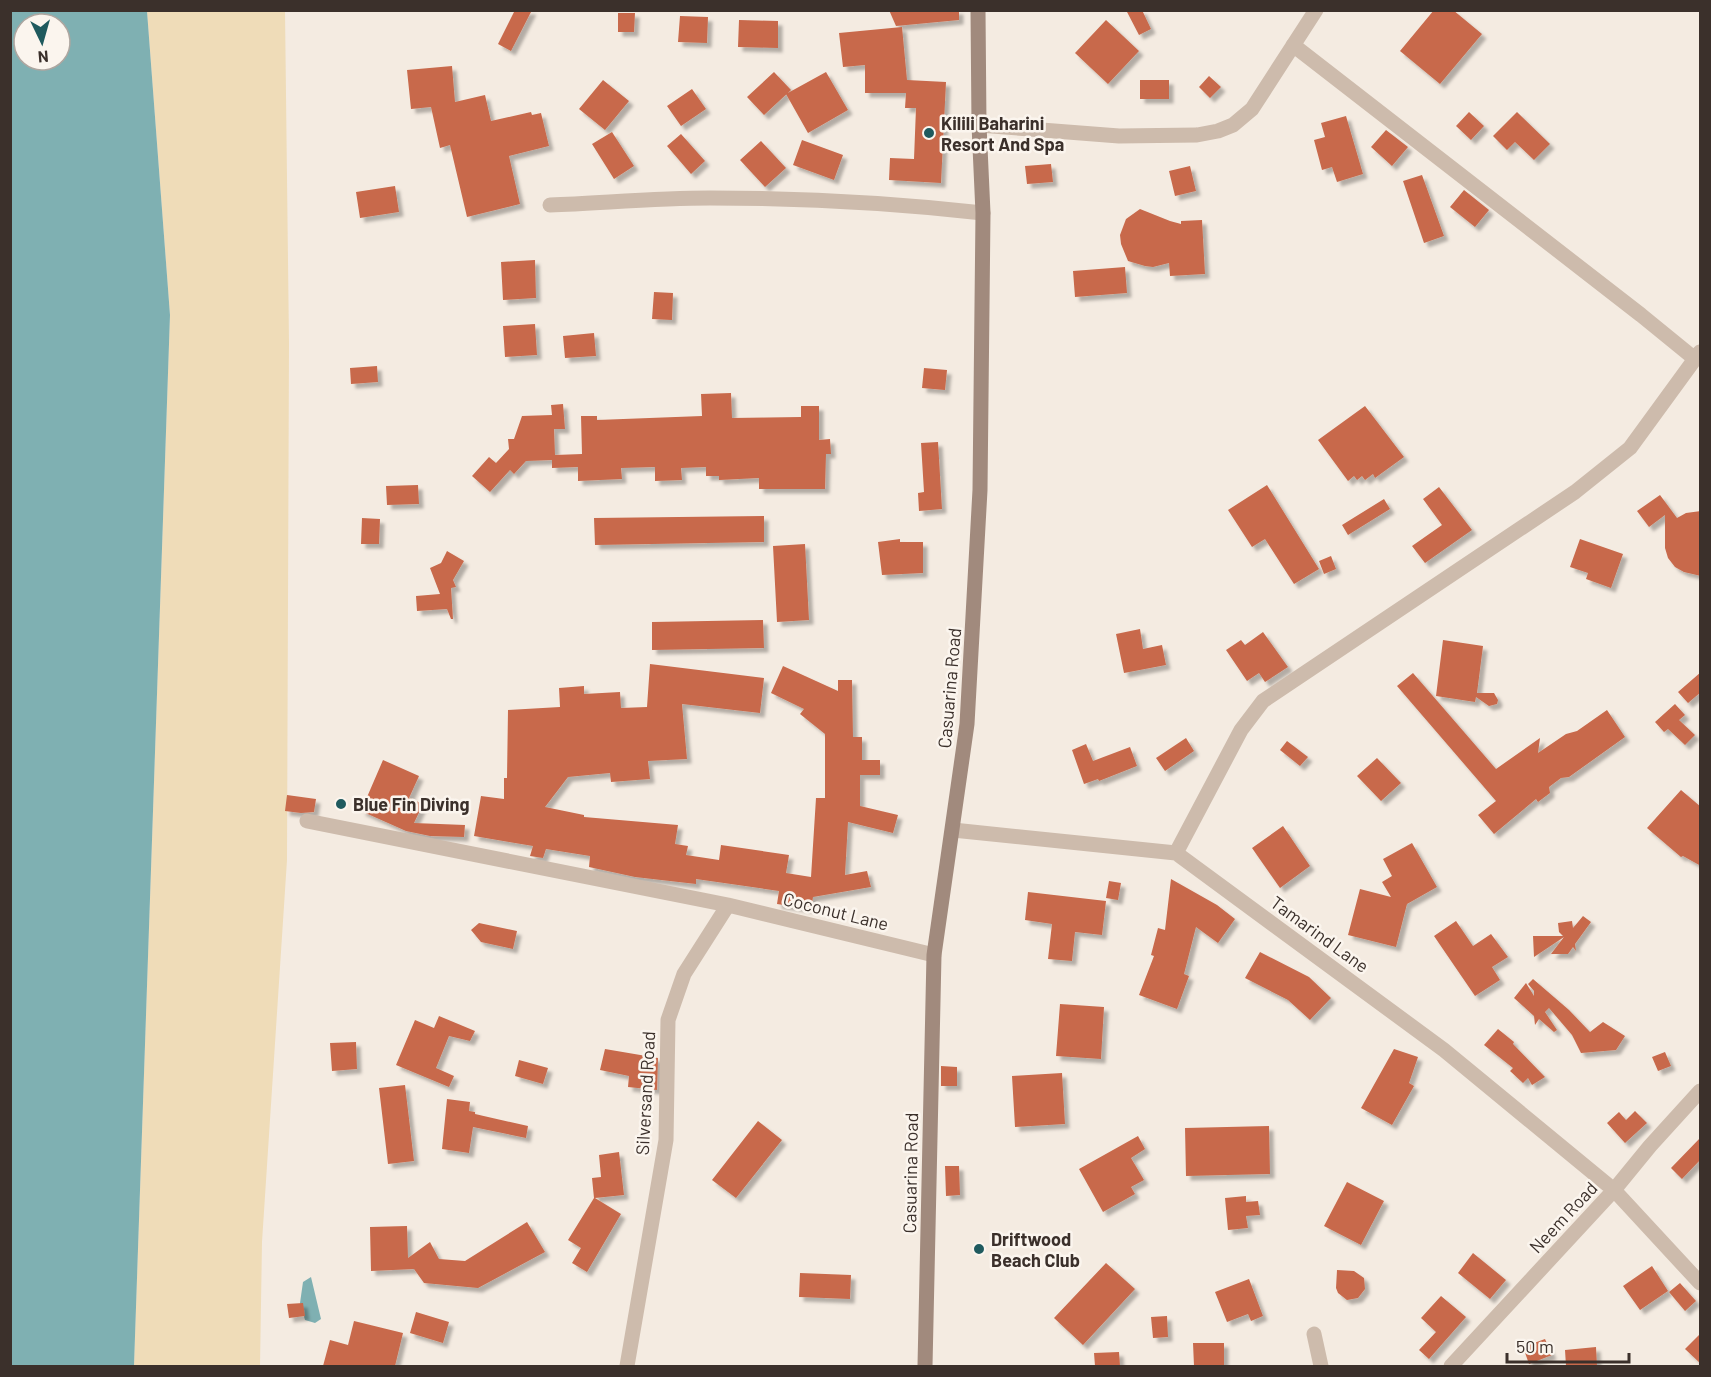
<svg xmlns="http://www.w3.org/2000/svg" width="1711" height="1377" font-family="Barlow,sans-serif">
<defs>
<filter id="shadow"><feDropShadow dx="4.5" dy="4.5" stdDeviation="1.5" flood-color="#0004"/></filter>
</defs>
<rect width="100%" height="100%" fill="#f4ebe1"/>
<!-- sand -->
<path fill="#efdcb8" d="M147,11H285L289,343L287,860L262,1242L260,1366H134L170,315Z"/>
<!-- water -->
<path fill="#7fb0b2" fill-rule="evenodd" d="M10,11H147L170,315L134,1366H11ZM24,24H60V60H24Z
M311,1277L321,1319L315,1323L305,1320L300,1303L303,1282Z"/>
<!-- building -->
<path fill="#c8694b" filter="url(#shadow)" d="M515,10H532L511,51L498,44Z
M889,10H959V20L896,26Z
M1126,10H1142L1151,29L1139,35Z
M1434,10H1453L1482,34L1440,84L1400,51Z
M618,13H635L634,32H618Z
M680,16L708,17L707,43L678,42Z
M739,20L778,21V48L738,47Z
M1106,20L1139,51L1108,84L1075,53Z
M902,27L907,80L946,82L941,183L889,180L890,158L914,159L916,108H905L906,93H865V65L843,67L839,33Z
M452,66L455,102L485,95L491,121L531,112L532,115L541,113L549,146L509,156L520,204L467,217L450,145L440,148L431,107L411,109L407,70Z
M774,72L791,90L764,115L747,97Z
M826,72L848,110L808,133L786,94Z
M1209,76L1221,87L1210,98L1199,87Z
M603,80L629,101L605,130L579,109Z
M1140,80H1169V99H1140Z
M692,89L706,109L681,126L667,106Z
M1469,112L1484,126L1471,140L1456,126Z
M1517,112L1550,144L1534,160L1515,142L1507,150L1493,136Z
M1346,116L1363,174L1337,182L1332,167L1322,170L1314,140L1325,137L1321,123Z
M1386,130L1408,147L1392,166L1371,147Z
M612,132L634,166L614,179L592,144Z
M681,134L705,161L691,174L667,146Z
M802,140L843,155L834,180L793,165Z
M761,141L786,168L765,187L740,160Z
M1051,164L1053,182L1027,184L1025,166Z
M1190,166L1196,191L1175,196L1169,171Z
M1422,175L1444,236L1424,243L1403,181Z
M395,186L399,212L360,218L356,192Z
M1464,190L1489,210L1475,227L1450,207Z
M1140,209L1170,221L1181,224V221L1202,220L1205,274L1170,276L1169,263L1153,267L1145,266L1128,261L1121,244L1120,235L1126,219Z
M535,260L536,298L503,300L501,262Z
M1125,267L1127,293L1075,297L1073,271Z
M654,292L673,293L672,320L652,319Z
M535,324L537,355L505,357L503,326Z
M594,333L596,356L565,358L563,336Z
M377,366L378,382L351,384L350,368Z
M924,368L947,370L945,390L922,388Z
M731,393L732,418L801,417V406H819V440L830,439L831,454H826L825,489H759V478L719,480V476H706V467L681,468L682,480L655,481V467L621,468L622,479L578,481V467L552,468V460L526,461L514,474L510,470L490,492L472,476L489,457L496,463L509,449L508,439H514L522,416L552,415L551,405L563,404L565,429H554L555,455L582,454L581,416H597V420L702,416L701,394Z
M1365,406L1404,457L1375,478L1373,474L1365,480L1362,476L1357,480L1354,476L1348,481L1318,440Z
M938,442L942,509L919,511L918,493L924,492L921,443Z
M418,485L419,504L387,505L386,486Z
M1267,485L1319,569L1294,584L1265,539L1252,547L1228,510Z
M1439,487L1472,530L1425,563L1412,546L1442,525L1423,499Z
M1660,495L1677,518L1686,513L1701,511V576L1684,572L1675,567L1668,558L1665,548V515L1649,527L1637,511Z
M1384,499L1390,509L1348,535L1342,525Z
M764,516V542L595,545L594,518Z
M362,518L380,519L379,544H361Z
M900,539V542H923V573L882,575L878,542Z
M1580,539L1623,554L1611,588L1586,579L1588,573L1570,567Z
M805,544L809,620L777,622L773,546Z
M447,551L464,561L453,580L456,587L451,588L453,619H451L447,609L417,611L416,596L440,594L430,568L441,563Z
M1331,556L1336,569L1324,574L1319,561Z
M763,620L764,648L652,650V622Z
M1140,629L1143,649L1162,645L1166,665L1124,673L1116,634Z
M1263,632L1288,667L1265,682L1259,673L1247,681L1226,650L1241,640L1245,645Z
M1443,640L1483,646L1477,693H1494L1498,700L1497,704L1489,706L1476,697L1475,702L1436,696Z
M650,664L764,678L760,713L682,704L687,759L648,761L650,779L611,782L610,773L568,777L545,807L584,815V817L678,825L675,844L688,846L686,855L719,860L721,845L789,855L786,873L811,877L816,798H825V734L800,714L804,709L771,693L783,666L838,691V680H852L853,737H862V760H880V775H860V806L898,815L893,833L848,822L845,875L867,871L871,887L813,897L811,909L777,904L779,891L696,879V884L635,877L589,867L590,856L546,849L543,858L530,856L533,846L474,836L481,796L504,799V778H507L508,710L560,707L559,688L584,686V694L620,692L621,708L647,707Z
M1701,672V692L1688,703L1678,692Z
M1413,673L1496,769L1540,738L1538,753L1566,734L1577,731L1607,710L1625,737L1569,777L1561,778L1549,787L1550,793L1538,802L1536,799L1494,834L1478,815L1496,801L1397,686Z
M1675,704L1685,715L1679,720L1695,735L1685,745L1668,729L1664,732L1655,722Z
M1186,738L1194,751L1165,771L1156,758Z
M1287,741L1308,757L1300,766L1280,750Z
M1086,744L1093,761L1130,747L1137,766L1099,781L1098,779L1084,784L1072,750Z
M1377,758L1401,783L1381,801L1357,776Z
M383,760L419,776L409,798L423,804L414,823L465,825L464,837L430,836L406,831L361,811Z
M1681,790L1701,807V866L1683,856L1681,857L1647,828Z
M287,795L316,799L314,812L301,813L285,811Z
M1283,826L1310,866L1280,888L1252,848Z
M1412,843L1437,887L1407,904L1396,947L1348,935L1360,889L1391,897L1382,882L1392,876L1383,859Z
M1171,879L1217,905L1235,919L1218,943L1196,927L1184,974L1189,976L1177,1009L1139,995L1154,956L1151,955L1158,928L1165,930Z
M1109,881L1121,883L1118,900L1106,898Z
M1028,892L1106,901L1102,935L1075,932L1072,961L1048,959L1052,924L1025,920Z
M1583,916L1591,922L1575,944L1576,951L1573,947L1568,954H1551L1564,937L1534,957L1533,936H1563L1559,932L1558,923L1572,921L1573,928Z
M1456,921L1473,946L1491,934L1508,957L1492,967L1500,980L1475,996L1434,936Z
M479,923L517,931L513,949L481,942L471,930Z
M1260,952L1309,977L1331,998L1310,1020L1288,1000L1245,978Z
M1533,979L1569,1010L1590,1032L1603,1022L1625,1036L1616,1050L1581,1053L1572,1035L1549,1008L1545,1012L1557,1030L1554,1032L1539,1019L1535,1025L1534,1016L1514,998L1526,983L1534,996V991L1528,984Z
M1060,1004L1104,1007L1101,1059L1056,1056Z
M439,1016L475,1031L470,1041L449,1036L436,1068L454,1076L449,1087L396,1065L415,1020L434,1028Z
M1498,1029L1514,1042L1513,1044L1545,1077L1532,1085L1528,1078L1523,1083L1510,1071L1513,1068L1484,1045Z
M356,1042L357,1069L332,1071L330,1043Z
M605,1049L658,1058L657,1090L628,1087L629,1076L600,1070Z
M1394,1049L1418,1057L1409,1083L1414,1086L1392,1125L1361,1108Z
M1665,1052L1671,1066L1658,1071L1652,1057Z
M519,1060L548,1068L543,1084L515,1076Z
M941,1066L957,1067V1086H941Z
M1062,1073L1065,1124L1015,1127L1012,1076Z
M405,1085L414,1161L388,1164L379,1088Z
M447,1099L470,1102L469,1111L475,1112V1114L528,1126L526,1138L473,1127L469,1153L442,1149Z
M1635,1111L1647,1123L1625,1143L1607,1123L1619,1112L1626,1120Z
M758,1121L782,1140L736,1198L712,1180Z
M1269,1126L1270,1174L1186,1176L1185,1128Z
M1138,1136L1145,1149L1131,1158L1144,1180L1131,1187L1135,1194L1103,1212L1079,1169Z
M1701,1137V1159L1682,1179L1671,1168Z
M619,1152L624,1195L595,1198L621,1214L587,1272L572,1263L581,1248L568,1240L594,1198L592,1178L601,1177L599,1155Z
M945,1166H959L960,1195L946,1196Z
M1347,1182L1384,1201L1361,1245L1324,1226Z
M1246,1196V1202L1258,1201L1260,1215L1246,1216L1248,1228L1228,1230L1225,1198Z
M527,1222L545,1252L478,1288L424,1283L414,1269L371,1271L370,1227L407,1226L408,1258L430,1242L439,1259L465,1261Z
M1473,1253L1506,1280L1490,1299L1458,1273Z
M1106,1263L1135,1289L1083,1345L1054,1318Z
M1652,1266L1668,1291L1640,1310L1623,1286Z
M1337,1270L1354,1271L1364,1278L1365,1289L1358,1298L1347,1300L1338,1293L1336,1288Z
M800,1273L851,1275L850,1299L799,1297Z
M1249,1279L1263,1316L1251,1321L1248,1314L1227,1322L1215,1292Z
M1680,1283L1696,1301L1685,1311L1669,1292Z
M1441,1296L1466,1317L1429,1359L1419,1350L1436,1332L1421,1318Z
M303,1303L305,1316L289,1318L287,1304Z
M416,1312L449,1322L443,1343L410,1333Z
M1167,1316L1168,1337L1153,1338L1151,1317Z
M354,1321L403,1333L395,1366H323L330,1340L348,1345Z
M1701,1333V1364L1685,1349Z
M1545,1339L1552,1355L1529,1364L1523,1347Z
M1193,1343H1224V1366H1194Z
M1596,1347L1597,1366H1566L1565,1350Z
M1119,1352L1120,1366H1095L1094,1353Z"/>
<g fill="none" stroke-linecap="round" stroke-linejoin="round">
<!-- street -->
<path stroke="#cdbbac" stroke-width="15" d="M1293,45L1641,315L1695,359
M979,125L1119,136L1197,135L1218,131L1233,125L1252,109L1316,10
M550,205C603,203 656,198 710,198C801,198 893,203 983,213
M307,821L728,905L934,955
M953,830L1176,853L1444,1050L1614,1190L1700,1283
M1176,853L1241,730L1263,701L1575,492L1630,448L1700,352
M1314,1334L1321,1366
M627,1366L666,1140L668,1020L684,974L728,905
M1451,1366L1614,1190L1650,1146L1700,1091"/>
<!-- secondary -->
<path stroke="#a18a7d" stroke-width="15" d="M925,1366L934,955L967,724L980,490L983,213L979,125L978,10"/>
</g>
<!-- markers -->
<g fill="#1f5a5e" stroke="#fbf5ee" stroke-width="2">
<circle cx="929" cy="133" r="6"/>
<circle cx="341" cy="804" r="6"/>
<circle cx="979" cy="1249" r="6"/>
</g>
<g text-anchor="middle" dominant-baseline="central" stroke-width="5" stroke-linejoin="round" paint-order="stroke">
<!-- poi labels -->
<g font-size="18" font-weight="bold" fill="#3b302b" stroke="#fbf5ee" text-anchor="start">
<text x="941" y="123">Kilili Baharini<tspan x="941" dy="21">Resort And Spa</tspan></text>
<text x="353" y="804">Blue Fin Diving</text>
<text x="991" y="1239">Driftwood<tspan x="991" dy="21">Beach Club</tspan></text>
</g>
<!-- street labels -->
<g font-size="18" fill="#3b302b" stroke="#fbf5ee">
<text transform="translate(949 688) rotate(-85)">Casuarina Road</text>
<text transform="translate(836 911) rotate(14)">Coconut Lane</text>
<text transform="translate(1320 934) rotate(36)">Tamarind Lane</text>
<text transform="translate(645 1093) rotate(-87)">Silversand Road</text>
<text transform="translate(910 1173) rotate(-89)">Casuarina Road</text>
<text transform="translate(1563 1217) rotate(-47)">Neem Road</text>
</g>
</g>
<!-- border -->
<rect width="1711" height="1377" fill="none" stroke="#3b302b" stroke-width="24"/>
<!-- north arrow -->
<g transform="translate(42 42) rotate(175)"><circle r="28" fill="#fbf5ee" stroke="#aea6a0" stroke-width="1.5"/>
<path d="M0-4.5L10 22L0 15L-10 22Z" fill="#1f5a5e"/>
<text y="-9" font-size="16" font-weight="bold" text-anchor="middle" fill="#3b302b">N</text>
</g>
<!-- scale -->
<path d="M1507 1353v9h122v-9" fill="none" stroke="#3b302b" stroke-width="3"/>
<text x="1516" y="1353" font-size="18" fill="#3b302b" stroke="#fbf5ee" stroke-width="4.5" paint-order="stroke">50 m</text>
</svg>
